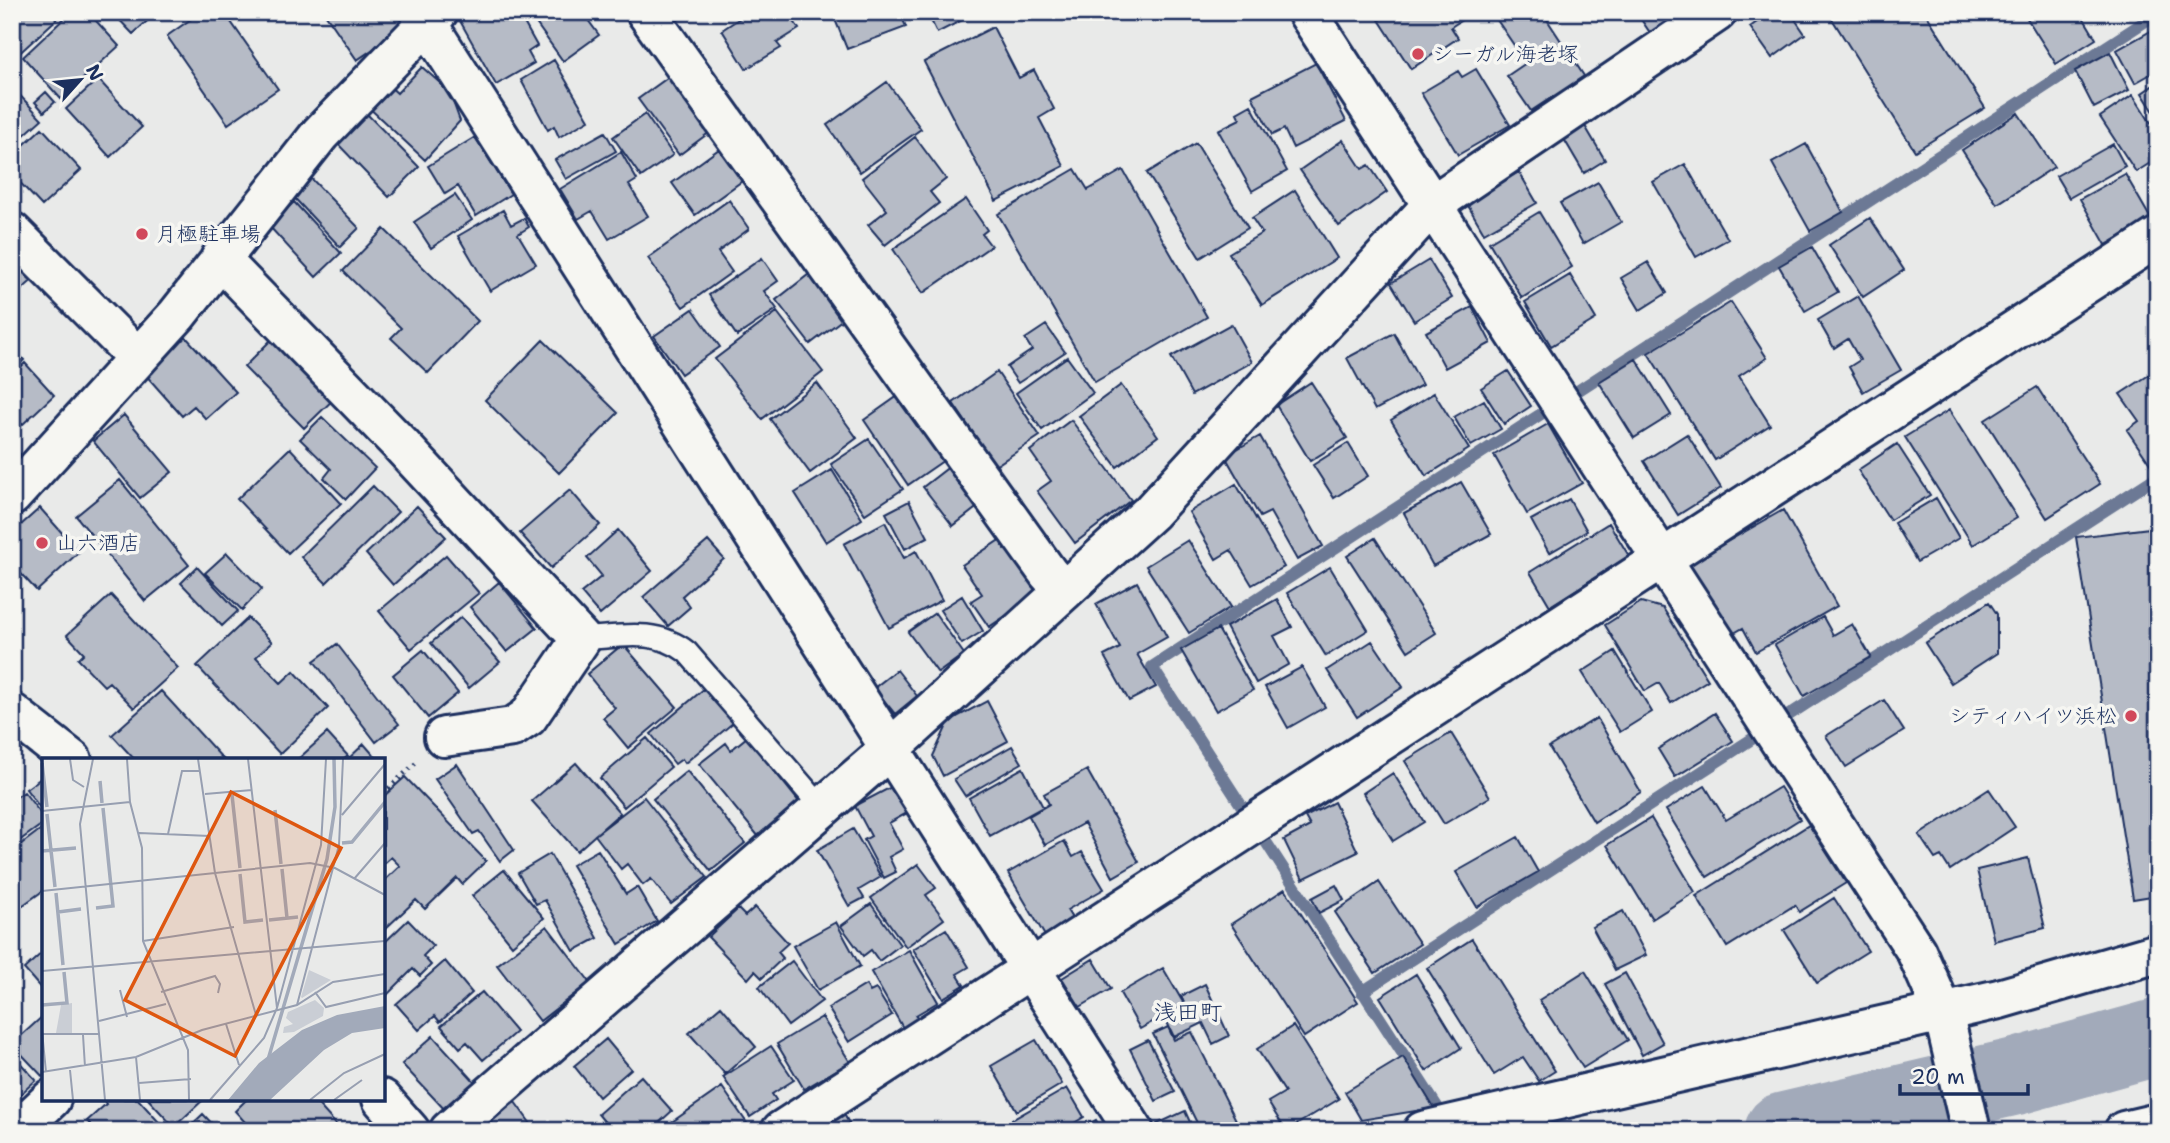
<svg xmlns="http://www.w3.org/2000/svg" width="2170" height="1143" font-family="'Shantell Sans','Klee One',sans-serif">
<rect width="100%" height="100%" fill="#e9eae9"/>
<filter id="ink" filterUnits="userSpaceOnUse"><feTurbulence type="fractalNoise" baseFrequency=".0143" numOctaves="2"/><feDisplacementMap in="SourceGraphic" scale="14" xChannelSelector="R" yChannelSelector="G"/><feConvolveMatrix kernelMatrix="1 2 1 2 8 2 1 2 1" color-interpolation-filters="sRGB"/></filter>
<g filter="url(#ink)">
<g fill="none" stroke-linecap="round" stroke-linejoin="round">
<!-- stream -->
<path stroke="#6c7995" stroke-width="12" d="M1579,390L2158,13
M1789,715L2158,476
M1241,805L1152,667L1541,414
M1266,842L1438,1108
M1362,992L1752,739"/>
<!-- river -->
<path stroke="#a2aaba" stroke-width="77" d="M1783,1131L2018,1076L2158,1037"/>
</g>
<!-- building -->
<path fill="#b6bbc6" stroke="#1b2f5e" stroke-width="2" d="M12,12H56L60,16L12,60Z
M71,12H88L119,46L61,99L23,57Z
M112,12H157L133,34Z
M201,12H224L278,89L228,124L167,36Z
M324,12H397L407,26L357,60Z
M455,12H518L537,46L528,52L534,63L496,85Z
M528,12H582L599,35L563,61Z
M740,12H788L799,29L777,43L781,48L746,69L722,30L743,16Z
M832,12H900L906,27L847,49Z
M927,12H978L937,33Z
M1374,12H1474L1451,27L1458,38L1411,69Z
M1508,12H1542L1584,76L1531,111L1507,76L1526,63L1497,20Z
M1636,12H1697L1655,40Z
M1771,12H1790L1805,34L1772,58L1750,27Z
M1832,12H1925L1985,108L1915,151L1829,14Z
M2023,12H2080L2096,39L2056,64Z
M993,27L1019,78L1034,70L1054,109L1039,118L1064,166L996,201L924,62Z
M2158,27V70L2135,83L2117,50Z
M2110,52L2129,90L2094,108L2075,71Z
M554,60L589,120L559,137L554,126L548,130L521,80Z
M1316,63L1346,121L1293,148L1284,129L1272,135L1252,96Z
M422,67L449,91L460,121L425,160L365,104L386,83L397,93Z
M1476,69L1510,125L1458,155L1421,93L1458,71L1462,77Z
M670,76L710,132L679,155L638,99Z
M98,79L142,127L110,157L66,109Z
M887,82L921,129L860,172L827,125Z
M2158,82V118L2142,93Z
M12,87L42,119L12,146Z
M46,92L55,102L44,112L35,102Z
M2133,95L2158,134V158L2136,172L2100,117Z
M1251,105L1287,171L1252,191L1218,130L1240,119L1237,113Z
M366,113L419,167L389,197L336,142Z
M2018,113L2054,167L1997,204L1962,150Z
M645,114L673,155L641,177L613,137Z
M1585,126L1605,160L1584,173L1564,139Z
M42,128L81,170L42,206L12,174V156Z
M605,132L616,151L566,179L555,160Z
M475,137L511,194L476,216L458,186L445,194L428,166Z
M915,137L946,179L930,192L939,203L885,245L868,225L887,210L862,178Z
M1343,140L1362,169L1369,165L1387,192L1339,226L1300,170Z
M1196,143L1248,228L1200,258L1147,173Z
M726,144L749,176L695,215L672,183Z
M1806,144L1843,212L1810,231L1772,163Z
M2113,144L2125,166L2069,198L2056,176Z
M621,152L637,180L629,185L648,216L609,239L592,211L578,219L560,189Z
M1685,164L1728,239L1696,257L1653,182Z
M1075,169L1088,190L1123,170L1207,317L1095,382L998,214Z
M1519,172L1537,203L1484,233L1466,202Z
M307,174L359,228L340,247L288,191Z
M2125,174L2151,219L2106,245L2080,199Z
M1598,182L1621,222L1583,244L1560,203Z
M1295,190L1337,258L1262,305L1229,253L1262,233L1252,218Z
M455,195L472,220L431,248L414,222Z
M966,199L987,230L982,234L991,246L923,293L893,249Z
M729,200L749,229L718,252L732,272L683,307L648,258Z
M294,202L341,253L316,277L269,226Z
M503,210L511,225L524,218L529,227L518,234L536,264L490,291L458,236Z
M1539,212L1572,267L1522,298L1489,242Z
M1870,218L1904,270L1863,297L1829,245Z
M384,229L478,321L428,373L391,338L401,328L343,271Z
M1812,247L1838,292L1805,311L1779,266Z
M12,252L36,277L12,298Z
M762,258L778,281L764,291L777,309L737,336L709,295Z
M1429,260L1452,298L1414,321L1391,283Z
M1648,262L1667,293L1640,310L1621,278Z
M813,271L847,316L810,344L776,300Z
M1570,275L1596,319L1551,346L1525,302Z
M1858,296L1901,370L1863,392L1849,367L1860,360L1848,339L1834,348L1818,320Z
M1731,302L1767,358L1739,376L1770,425L1715,460L1648,353Z
M1472,307L1491,343L1445,368L1426,332Z
M693,309L720,347L681,374L654,336Z
M777,312L823,372L762,419L715,359Z
M1231,324L1252,362L1192,395L1171,357Z
M1046,325L1065,352L1018,383L1007,367L1032,350L1025,339Z
M283,328L343,390L304,428L244,367Z
M1394,333L1422,385L1375,410L1347,358Z
M185,336L236,392L206,419L194,406L182,416L144,373Z
M543,340L618,413L559,473L485,400Z
M12,347L24,360L12,371Z
M1067,357L1093,393L1042,430L1016,393Z
M1636,359L1671,415L1634,438L1599,382Z
M25,363L54,395L22,425L12,414V375Z
M1508,371L1531,406L1504,424L1481,388Z
M997,372L1040,436L995,466L953,403Z
M2149,375L2158,388V469L2155,471L2127,430L2139,421L2120,394Z
M1311,382L1347,438L1310,461L1276,405Z
M817,383L857,438L810,473L770,419Z
M1121,385L1158,436L1117,467L1079,416Z
M2037,387L2100,484L2047,518L1985,420Z
M905,391L950,456L908,485L864,420Z
M1434,393L1469,449L1426,476L1391,420Z
M1484,400L1501,429L1471,446L1454,417Z
M1949,410L2017,518L1973,545L1905,437Z
M124,415L172,472L140,498L93,441Z
M322,417L375,468L346,499L324,478L331,469L300,439Z
M1071,420L1131,500L1075,543L1037,491L1051,481L1030,451Z
M1548,424L1582,483L1527,514L1494,455Z
M1687,434L1721,488L1678,515L1644,461Z
M1260,436L1323,546L1297,560L1270,512L1260,517L1225,456Z
M869,439L903,489L865,514L831,464Z
M1348,443L1368,476L1334,498L1313,465Z
M1897,444L1930,495L1890,520L1858,470Z
M12,446L21,455L12,463Z
M290,448L341,503L288,553L237,499Z
M954,463L984,502L953,526L923,487Z
M832,470L862,519L826,542L795,493Z
M120,480L189,565L145,601L76,516Z
M1461,482L1491,534L1433,566L1404,513Z
M1236,484L1284,567L1252,585L1231,550L1216,559L1189,512Z
M373,486L398,512L326,583L301,557Z
M570,490L600,525L551,568L520,533Z
M1936,498L1959,538L1917,562L1894,523Z
M1569,499L1587,531L1549,553L1531,520Z
M909,501L928,537L905,549L886,513Z
M417,506L446,537L393,585L366,554Z
M40,508L79,552L37,591L12,564V533Z
M1783,510L1837,606L1756,652L1743,628L1729,636L1688,564Z
M885,522L904,558L916,551L942,600L889,628L844,544Z
M1609,523L1629,556L1550,606L1530,572Z
M2158,527V895L2133,899L2076,537Z
M618,530L652,571L600,615L581,593L602,576L587,558Z
M1010,533L1047,588L989,627L971,601L982,594L962,565Z
M1375,538L1436,633L1408,651L1347,556Z
M1188,540L1231,607L1189,633L1146,566Z
M708,541L724,559L682,596L690,607L668,626L643,597Z
M227,553L262,589L242,610L205,573Z
M446,555L479,593L411,649L379,611Z
M197,567L238,611L222,626L181,583Z
M1330,567L1368,630L1326,656L1287,593Z
M499,582L537,628L507,652L470,607Z
M1137,582L1167,637L1137,654L1156,687L1129,701L1104,656L1120,648L1096,604Z
M111,595L178,668L134,708L109,682L104,686L78,659L84,653L67,635Z
M962,596L983,631L962,644L940,610Z
M1277,599L1292,627L1274,636L1289,664L1256,683L1226,627Z
M1641,602L1663,608L1708,680L1671,703L1659,683L1645,691L1605,625Z
M1989,602L1997,614V653L1951,683L1925,643Z
M935,613L964,654L938,673L908,632Z
M461,617L500,662L469,688L431,643Z
M1823,617L1833,635L1852,624L1871,657L1804,696L1775,645Z
M248,618L272,642L256,657L281,683L294,671L328,708L280,754L197,666Z
M1218,629L1253,690L1216,711L1181,650Z
M1372,641L1403,687L1357,717L1327,670Z
M337,644L399,724L376,742L314,661Z
M623,644L677,707L628,748L603,718L615,708L587,674Z
M423,650L458,693L428,718L393,675Z
M1615,651L1652,712L1620,732L1582,672Z
M1302,667L1325,707L1288,728L1265,687Z
M897,670L917,696L895,714L874,688Z
M705,688L734,722L685,763L682,759L675,764L651,734Z
M161,691L224,760H135L112,735Z
M1884,700L1904,731L1846,767L1826,736Z
M987,701L1008,741L943,776L933,756L949,721Z
M1715,713L1733,741L1675,777L1658,749Z
M1597,718L1641,792L1594,822L1549,747Z
M327,733L348,756L343,760H297Z
M1451,733L1490,797L1444,824L1405,761Z
M747,737L800,803L759,837L699,764L726,743L731,750Z
M647,738L671,767L624,807L600,778Z
M364,744L378,760H347Z
M1012,746L1022,763L965,796L954,779Z
M576,763L620,813L577,851L532,801Z
M457,764L514,850L500,861L479,831L473,834L435,779Z
M1023,768L1043,807L990,836L969,798Z
M1087,770L1139,862L1113,877L1084,823L1045,845L1029,816L1049,804L1044,794Z
M687,771L745,843L711,871L653,799Z
M1393,773L1424,822L1393,841L1363,793Z
M44,776V813L26,789Z
M405,777L486,861L462,884L457,878L425,909L416,900L385,929L383,882L400,866L391,857L383,864V797Z
M895,785L909,812L889,823L903,849L889,857L896,872L884,878L864,840L871,836L855,806Z
M1705,786L1726,820L1780,787L1800,819L1707,877L1666,810Z
M1989,789L2015,827L1950,870L1941,856L1935,859L1919,835Z
M24,792L44,818V823L12,846V800Z
M644,797L707,877L671,904L651,879L643,885L627,864L621,869L595,835Z
M1334,802L1358,852L1303,879L1284,840L1310,826L1305,817Z
M1651,818L1695,892L1652,919L1607,845Z
M1809,825L1846,883L1799,912L1795,905L1727,947L1696,896Z
M44,827V890L12,913V851Z
M853,829L881,877L859,890L864,898L849,906L817,850Z
M1518,837L1538,872L1477,907L1456,872Z
M1064,841L1073,857L1082,852L1104,889L1067,910L1073,920L1045,936L1008,873Z
M598,850L626,894L637,887L657,921L619,944L572,865Z
M550,854L598,938L574,951L545,900L536,904L518,873Z
M2028,858L2045,928L1994,941L1977,870Z
M918,864L936,888L926,895L944,919L906,947L871,898Z
M504,870L544,918L512,945L472,896Z
M1379,882L1420,944L1375,973L1335,912Z
M1336,885L1344,900L1319,913L1312,898Z
M1285,889L1358,1002L1304,1037L1231,924Z
M1834,898L1868,951L1817,983L1784,930Z
M871,904L900,945L879,961L871,950L863,956L841,926Z
M755,907L788,943L778,952L783,958L762,978L755,971L748,979L708,937L738,909L745,916Z
M1623,911L1646,955L1615,970L1592,927Z
M408,920L433,946L423,956L431,965L420,976L413,969L385,997L383,944Z
M836,922L860,966L818,990L793,946Z
M547,926L590,982L540,1021L497,965Z
M946,929L969,967L957,974L964,985L943,998L913,949Z
M1472,939L1555,1071L1539,1081L1523,1057L1494,1075L1427,968Z
M909,950L938,1002L916,1015L919,1020L903,1028L871,972Z
M44,951V992L24,969Z
M1093,959L1111,989L1080,1007L1062,978Z
M445,961L472,993L440,1022L435,1016L419,1030L396,1004Z
M792,961L822,1001L788,1026L759,987Z
M1163,968L1184,1004L1140,1029L1120,993Z
M1585,971L1628,1040L1583,1068L1539,1000Z
M1625,973L1663,1043L1642,1055L1605,984Z
M1416,974L1461,1048L1426,1071L1380,997Z
M1205,984L1229,1036L1213,1044L1203,1023L1174,1037L1165,1018L1186,1007L1181,996Z
M866,985L870,992L876,989L892,1015L849,1042L828,1008Z
M482,992L516,1032L483,1060L467,1042L460,1048L441,1026Z
M721,1006L756,1047L725,1074L689,1033Z
M44,1015V1078L12,1044Z
M822,1017L850,1062L804,1089L777,1044Z
M1293,1026L1339,1099L1286,1131L1268,1102L1285,1092L1257,1049Z
M1168,1027L1174,1040L1192,1032L1236,1120L1214,1131H1201L1153,1034Z
M433,1036L476,1083L446,1111L402,1064Z
M606,1039L631,1069L599,1097L574,1066Z
M1036,1040L1062,1084L1017,1111L991,1066Z
M1148,1040L1175,1092L1156,1101L1130,1049Z
M771,1046L794,1080L772,1094L776,1100L750,1117L723,1077Z
M12,1054L36,1080L12,1102Z
M1403,1057L1434,1108L1361,1120L1345,1092Z
M641,1076L672,1111L650,1131H612L598,1114Z
M722,1087L749,1126L742,1131H659Z
M1067,1088L1084,1117L1061,1131H1018L1012,1120Z
M103,1099H138L167,1131H97L87,1121L106,1104Z
M148,1099H204L174,1127Z
M247,1099H313L342,1131H253L235,1111Z
M515,1102L536,1131H475Z
M1185,1111L1194,1131H1160L1157,1124Z
M203,1114L219,1131H185Z
M844,1114L853,1131H813Z
M1096,1120L1102,1131H1077Z"/>
<g fill="none" stroke-linecap="round" stroke-linejoin="round">
<defs>
<path id="lane" d="M581,639C619,637 655,627 687,652L822,808"/>
<path id="street" d="M420,12L1134,1131
M646,12L1048,573L1064,591
M1307,12L1916,951L1943,1012L1971,1131
M12,232L138,358
M220,259L400,444L581,639L528,717L513,727L444,737
M12,496L177,315L320,134L438,12
M12,713L72,760
M382,1099L410,1131
M17,1131L51,1099
M449,1131L890,749L1151,512L1432,205L1717,12
M781,1131L2158,237
M1423,1131L1999,999L2158,953
M2124,1131L2158,1123"/>
</defs>
<!-- lane casing -->
<use href="#lane" stroke="#1b2f5e" stroke-width="26"/>
<!-- street casing -->
<use href="#street" stroke="#1b2f5e" stroke-width="44"/>
<!-- path -->
<path stroke="#1b2f5e" stroke-width="4.5" stroke-dasharray="2 5" stroke-linecap="butt" d="M383,793L416,763"/>
<!-- lane -->
<use href="#lane" stroke="#f6f6f2" stroke-width="21"/>
<!-- street -->
<use href="#street" stroke="#f6f6f2" stroke-width="38"/>
</g>
</g>
<!-- markers -->
<g fill="#d1495b" stroke="#f6f6f2" stroke-width="2.5">
<circle cx="1418" cy="54" r="7"/>
<circle cx="142" cy="234" r="7"/>
<circle cx="42" cy="543" r="7"/>
<circle cx="2131" cy="716" r="7"/>
</g>
<g text-anchor="middle" dominant-baseline="central" stroke-width="7" stroke-linejoin="round" paint-order="stroke">
<!-- poi labels -->
<g font-size="21" fill="#1b2f5e" stroke="#f6f6f2" text-anchor="start">
<text x="1432" y="54">シーガル海老塚</text>
<text x="156" y="234">月極駐車場</text>
<text x="56" y="543">山六酒店</text>
<text x="2117" y="716" text-anchor="end">シティハイツ浜松</text>
</g>
<!-- neighbourhood labels -->
<g font-size="23" fill="#1b2f5e" stroke="#f6f6f2">
<text x="1188" y="1012">浅田町</text>
</g>
</g>
<!-- overview -->
<g transform="translate(42 758)">
<rect width="343" height="343" fill="#e9eae9"/>
<path d="M267,212L289,222L260,240L259,239ZM273,242L282,250L281,258L252,274L241,275L242,269L251,266L244,260L246,254ZM30,245V276L14,275L19,247Z" fill="#caced5"/>
<path d="M343,248V270L310,275L282,292L228,342H186L217,305L260,272L295,257Z" fill="#a2aaba"/>
<path fill="none" stroke="#a2aaba" stroke-width="3.5" d="M0,5L5,49M58,23L60,45M190,37L198,110M233,52L239,106M5,56L13,129M300,85L310,84L343,44M0,93L34,90M240,111L245,160M198,116L203,164L221,162M14,135L21,207M54,150L71,148L61,50M16,154L39,151M227,162L256,159M0,247L25,245L22,214M225,305L285,101L293,49L292,1"/>
<path fill="none" stroke="#979fb1" stroke-width="2" d="M28,1L31,22L42,29M51,1L38,66L63,342M85,1L88,44L100,90L101,183L146,292L147,342M156,1L173,115L214,257M206,1L235,250M163,36L210,32M0,53L88,44M300,57L343,6M97,75L168,78M126,76L140,13H158M312,121L343,85M0,133L268,105L293,110L343,137M101,183L192,169M0,213L343,183M78,232L85,259M119,234L173,218L178,226L176,235M273,234L284,249L343,235M255,247L297,87L301,1M57,263L124,246M184,266L197,307M0,273L4,314M0,276H58M41,277L43,309M94,299L98,342M28,312L31,342M0,314L94,299L160,272L255,247L291,224L343,216M97,325L149,321M168,342L222,280L235,250L279,87L284,1M268,342L302,315L343,296M292,342L320,322"/>
<path fill="#de5710" fill-opacity="0.15" stroke="#de5710" stroke-width="3.5" d="M189,34L299,90L193,298L83,242Z"/>
<rect width="343" height="343" fill="none" stroke="#1b2f5e" stroke-width="3.5"/>
</g>
<!-- margin -->
<rect width="2170" height="1143" fill="none" stroke="#f6f6f2" stroke-width="42"/>
<rect x="21" y="21" width="2128" height="1101" fill="none" stroke="#1b2f5e" stroke-width="2.5" filter="url(#ink)"/>
<!-- north arrow -->
<g transform="translate(80 80) rotate(63)" stroke="#f6f6f2" stroke-width="5" paint-order="stroke">
<path d="M0-5L12 26L0 18L-12 26Z" fill="#1b2f5e"/>
<text y="-10" font-size="19" font-weight="bold" text-anchor="middle" fill="#1b2f5e">N</text>
</g>
<!-- scale -->
<path d="M1900 1084v10h128v-10" fill="none" stroke="#1b2f5e" stroke-width="3.5"/>
<text x="1911" y="1084" font-size="21" fill="#1b2f5e" stroke="#f6f6f2" stroke-width="5" paint-order="stroke">20 m</text>
</svg>
